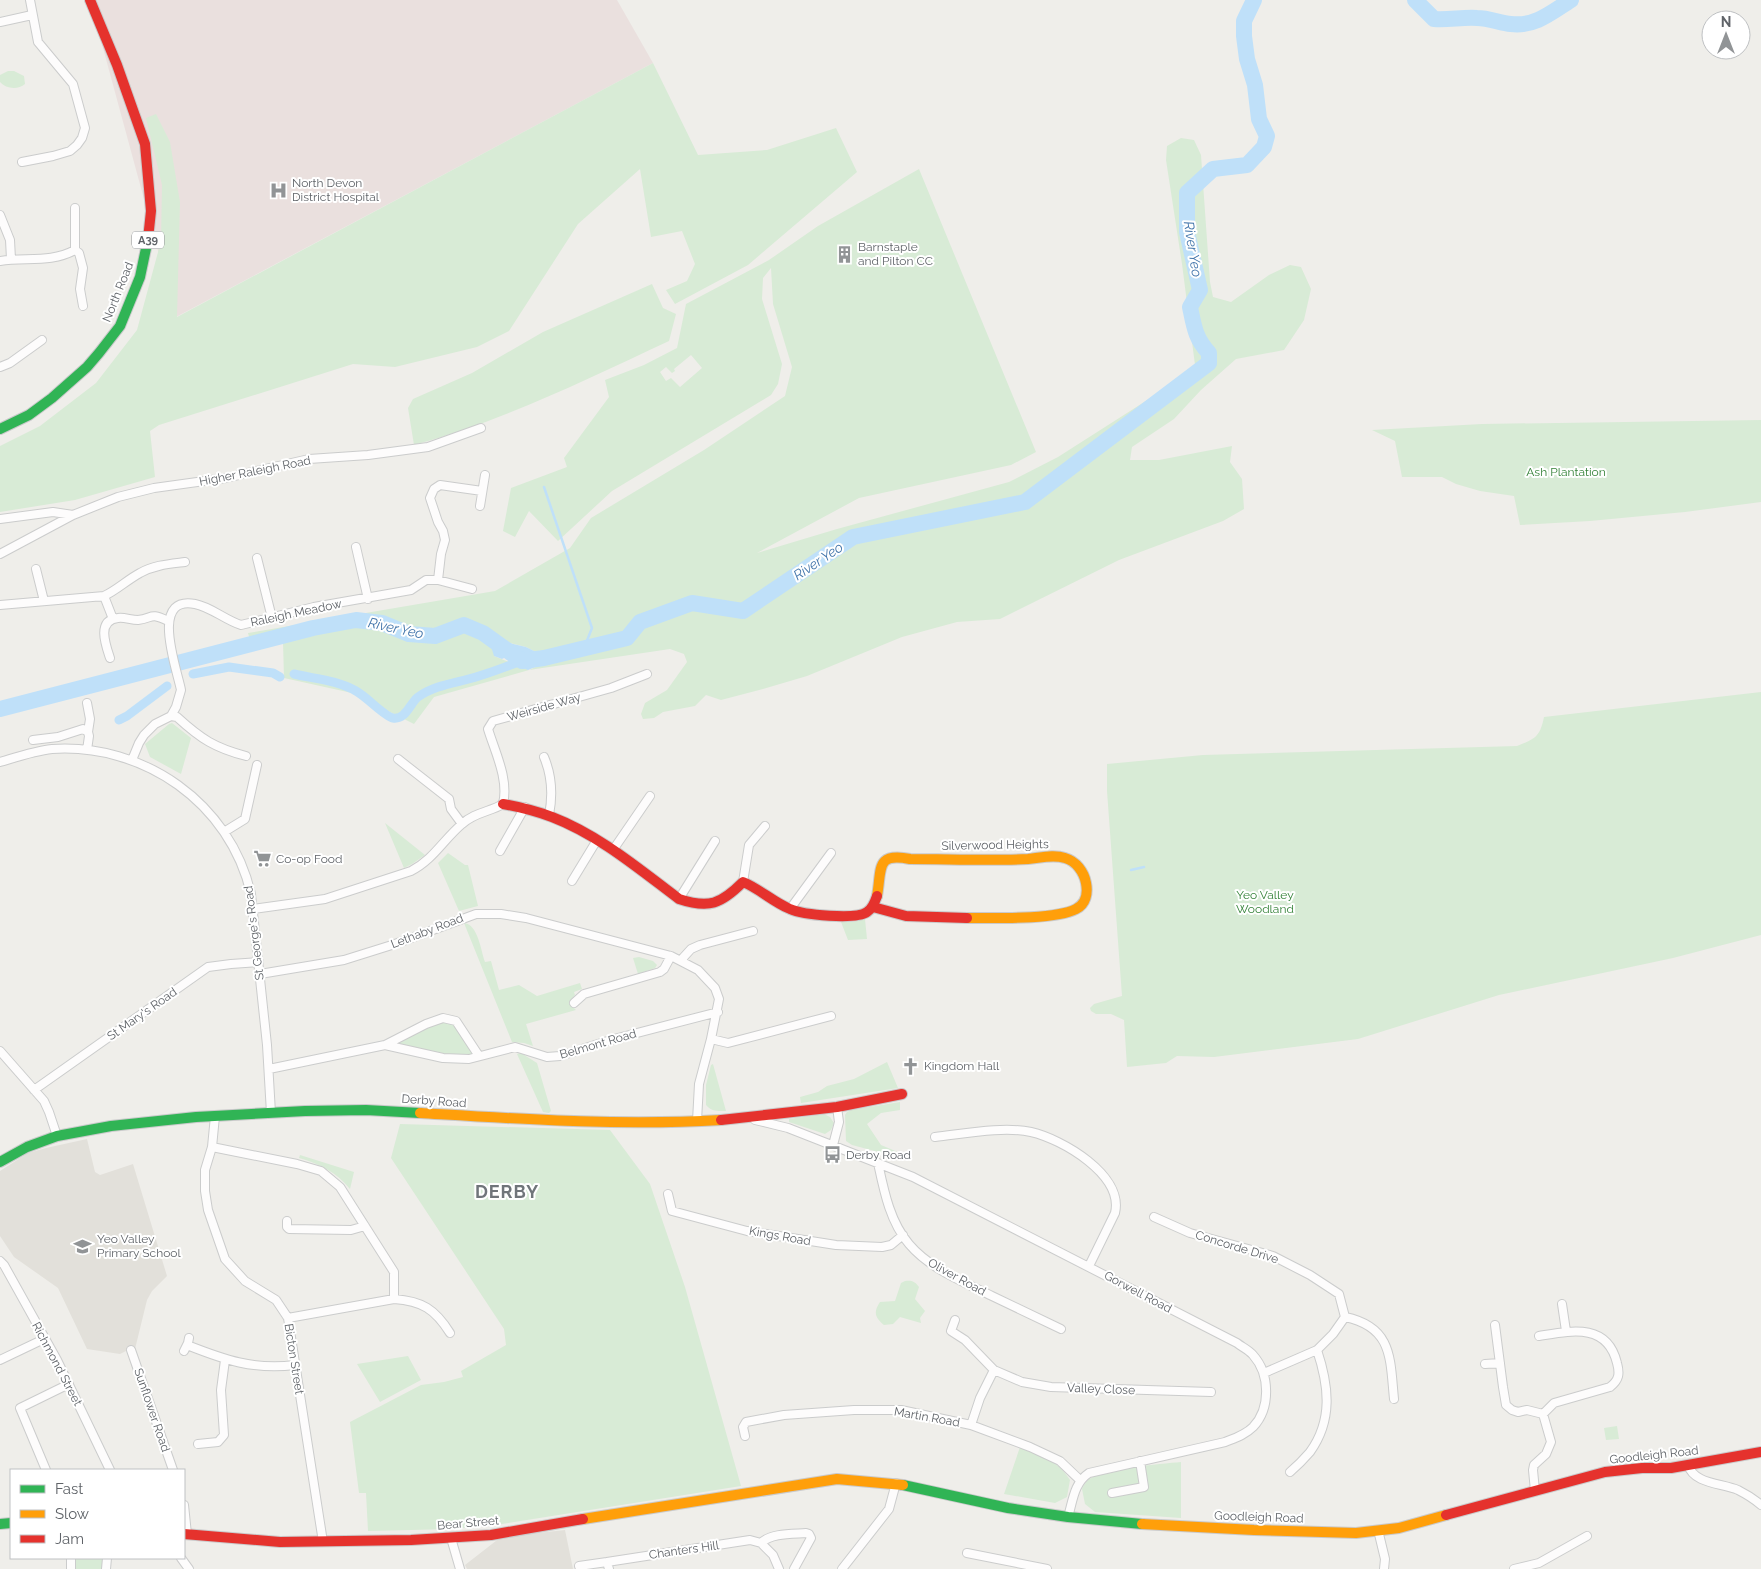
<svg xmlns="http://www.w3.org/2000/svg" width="1761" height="1569" font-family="Raleway,sans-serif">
<rect width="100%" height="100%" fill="#efeeea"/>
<!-- education -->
<path fill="#e2e0da" d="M87,1139L95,1172L100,1175L133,1164L167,1276L152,1291L147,1300L135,1349L128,1350L120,1354L87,1349L58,1288L14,1257L0,1236V1171L28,1153L46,1148Z
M565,1530L573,1569H467L465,1565L501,1537Z"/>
<!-- medical -->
<path fill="#eae0de" d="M90,0H617L653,63L176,317Z"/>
<!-- green -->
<path fill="#d8ebd6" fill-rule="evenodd" d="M653,63L698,155L767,150L836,128L857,172L748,265L675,304L666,290L687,281L695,264L682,231L651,237L640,169L578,224L509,331L477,347L395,367L353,364L159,425L150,431L155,477L75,500L0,512V446L40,426L96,383L137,330L161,241L162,185L146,118L156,114L170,142L180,202L177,317Z
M8,71H14L24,76L25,84C18,90 6,89 0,82V75Z
M1181,138L1194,140L1201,155L1210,282L1213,297L1231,302L1269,275L1290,265L1301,267L1311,289L1304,320L1284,350L1236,359L1201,390L1174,419L1132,447L1130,460H1159L1232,446L1230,462L1242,479L1244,509L1223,521L1119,560L1000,619L957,622L902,637L807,676L763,689L721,700L706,695L695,706L663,712L654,718L643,719L641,714L645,703L667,690L687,662L684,654L670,649L529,670L434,697L414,724L352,693L284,678L283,642L252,647L248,633L495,591L570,548L591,518L704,450L785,396L792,367L773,304L771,268L763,278L762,299L782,364L778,384L771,395L612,491L558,541L529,511L515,537L503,531L511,488L567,467L564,458L609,397L605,380L644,365L677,348L686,304L769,260L818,226L919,169L1036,452L1011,465L859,498L757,553L837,529L1009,482L1058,457L1163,390L1195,365L1182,264L1166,160L1167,146ZM691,355L702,368L680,387L671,378L666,381L660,372L666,367L672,373L675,371L674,369ZM498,640L526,647L551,660L529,670L494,656Z
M652,284L663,308L676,314L669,341C586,380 502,421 414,445L408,408L413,399L472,373L543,332Z
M1761,420V502L1685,512L1590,521L1520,525L1514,496L1480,491L1456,484L1442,477H1402L1395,441L1372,430L1482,424Z
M1761,692V935L1673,958L1499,995L1358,1039L1214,1057L1177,1056L1166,1063L1127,1067L1124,1020L1111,1014H1096L1091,1011L1090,1008L1094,1004L1122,996L1107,791V764L1203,755L1517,746C1535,739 1540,737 1544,717Z
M172,723L191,738L181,774L150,757L145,744L169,724Z
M385,823L425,855L412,864L404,868Z
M448,853L465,865H468L478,906L459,911L438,863Z
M865,919L867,939L848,940L841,922H852Z
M464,923C478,924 481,951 485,962L491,961L499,990L519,985L537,996L580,983L582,989L574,992L575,995L569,1003L576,1010L526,1024L533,1046L524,1043L512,1042Z
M639,957L653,961L657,965L655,968L638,974L633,958Z
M444,1018L456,1021L478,1056L469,1059L386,1045Z
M521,1053L537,1063L551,1111L549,1113L543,1112L517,1054Z
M887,1062L898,1088L801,1103L800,1097L818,1092L827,1086L854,1079Z
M713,1064L726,1111C717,1111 712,1112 706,1105V1085L711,1065Z
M900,1102V1110L881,1113L867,1124L881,1145L900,1153L905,1159L852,1145L846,1141L845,1115L847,1112L851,1110Z
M824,1114L830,1117L834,1123L831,1130L825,1134L789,1122V1119Z
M400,1124L610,1130L650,1184L685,1287L741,1486L502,1524L453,1529L368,1531L366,1493H359L350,1422L421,1385L444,1382L463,1377L461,1371L506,1345L504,1329L391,1158Z
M300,1155L354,1172L350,1189C336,1172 320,1164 299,1158Z
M905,1281C911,1280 915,1281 919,1287L915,1299L925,1311L920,1318L921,1323L900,1317L893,1324L884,1325C875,1318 873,1312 880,1302L895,1301L901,1283Z
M408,1356L421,1380L380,1402L357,1364Z
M1617,1426L1619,1439L1606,1440L1604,1428Z
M1020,1447C1041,1456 1058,1460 1070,1480L1067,1497L1055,1503L1004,1494Z
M1181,1462V1518L1095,1512L1085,1504L1082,1489C1083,1486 1086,1482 1088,1480C1105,1468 1159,1464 1181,1462Z
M71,1558H107L106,1569H71Z"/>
<!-- water -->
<path fill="#bfe0f9" d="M497,640L526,647L552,660L528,670L514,664L510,655L502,659L494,656L490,643Z"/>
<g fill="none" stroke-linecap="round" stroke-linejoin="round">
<!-- stream -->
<path stroke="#bfe0f9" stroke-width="2.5" d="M544,487L592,628L584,648
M1131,870L1144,867"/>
<!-- canal -->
<path stroke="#bfe0f9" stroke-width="9" d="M193,674L229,667L273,673L280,677
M294,674C315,679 337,680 356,691C367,697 384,716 393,718C406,720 410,703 418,697C436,684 458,683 479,676C493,672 507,666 522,661
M119,720L127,716L167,686"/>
<!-- river -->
<path stroke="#bfe0f9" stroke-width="16" d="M1415,0L1434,19C1449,20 1463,17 1477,18C1489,18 1500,23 1511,24C1535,27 1552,12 1571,0
M0,709L313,628L356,620L382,623L409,634L435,636L464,625L483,633L522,661L544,658L627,638L640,622L692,603L743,611L853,537L1025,502L1209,363V353C1195,338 1194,326 1190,307L1200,290L1187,232V193L1213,169L1247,165L1264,147L1267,136L1259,119L1255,85L1247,59L1244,36V21L1254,0"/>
<defs>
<path id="street" d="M0,22L32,15
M22,162L53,156L70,151L77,145L82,138L85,128L73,84L38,42L30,0
M75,208V250L79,253L83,268L80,289L83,306
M0,215L10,240L11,259
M0,261C26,257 51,263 75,250
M0,367L10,363L42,340
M480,506L485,475
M0,519L53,512L73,515L118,497L154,488L226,478L309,459L368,455L428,447L481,428
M356,547L368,599
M0,554L73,515
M257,558L272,618
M36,569L44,601
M438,580L441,554L445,540L443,531L438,522L430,498L434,489L440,485L482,491
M104,596L113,619
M0,605L104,596C117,590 127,580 140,573C154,565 169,564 185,562
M110,658C106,646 96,620 118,618C124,617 131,620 138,620C154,618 149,612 168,621
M87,703L90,719L88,732
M171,716L177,717C201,739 215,748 246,756
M33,740L58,737L83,729L88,732L89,736L87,750
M544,757C552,776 553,795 549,815
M398,759L449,799L451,809L462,824
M132,760L139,743L144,735L155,724L171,716L176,707L181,690C177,669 149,595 195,604C211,607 225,620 241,625L314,607L411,590L426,580H438L472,589
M0,762C17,757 34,751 52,749C144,743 230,803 251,894L267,1045L271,1113
M224,832L245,819L257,765
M613,850L650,796
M500,851L525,807
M572,881L597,840
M743,882L749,845L765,826
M679,899L715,841
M253,909L325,899L411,871C433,860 444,839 462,824C475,812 490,812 503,804C509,779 495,752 488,729L493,721L611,688L647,674
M790,909L831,853
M681,960L691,949L700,945L753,931
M260,974L344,960L395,944L476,914H501L526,918L671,956L698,970L715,988L719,999L711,1039L699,1084L697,1121
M574,1003L584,994L660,972L664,969L671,956
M711,1039L728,1043L831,1016
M385,1045L426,1024L443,1018L456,1021L479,1056
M0,1051L44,1101L49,1112L57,1136
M269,1069L385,1045L443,1058L469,1059L515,1047L547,1057L560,1056L614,1039L718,1012
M34,1090L208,967L231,964L259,962
M215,1116L212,1147L205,1170V1191L208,1210L225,1259L245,1281L276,1300L288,1318L323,1542
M755,1120L788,1128L913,1177L1237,1343C1242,1347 1249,1350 1253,1355C1270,1374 1271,1408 1253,1427C1245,1435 1235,1438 1225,1442L1089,1473C1074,1483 1073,1500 1068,1517
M935,1137C963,1134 1003,1126 1031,1132C1062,1139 1124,1175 1115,1213L1089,1266
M833,1145L839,1122L837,1107
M212,1147L297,1164L321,1171L340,1187L394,1272V1299L288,1318
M878,1163C884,1191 890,1222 909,1244C930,1269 964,1282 992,1296C1015,1307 1038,1318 1061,1329
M668,1194L672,1211L747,1231L836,1245L882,1247L891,1245L903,1235
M1154,1217L1190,1233L1273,1256L1310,1275L1339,1294L1345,1317L1333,1334L1317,1350L1264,1373
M287,1221V1227L289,1229L351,1230L365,1226
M0,1261L4,1265L57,1360L110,1470
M394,1299C422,1301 435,1309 450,1333
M1562,1304L1566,1331
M1345,1317C1393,1327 1390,1359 1394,1399
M955,1320L951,1331L965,1340L994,1370
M1495,1325L1503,1387L1506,1405L1512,1410L1518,1412L1527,1410L1543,1414
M187,1345C225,1360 253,1370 295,1365
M131,1350L173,1470
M184,1351L188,1343L189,1338
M0,1360L44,1339
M1485,1364L1500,1363
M971,1425L980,1398L994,1370L1022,1382L1051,1387L1211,1392
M745,1436L743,1427L746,1422L784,1415L854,1410H901L971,1425L1030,1447L1060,1461L1080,1480
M198,1444L218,1442L224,1435L221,1390L225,1360
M1688,1465C1694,1484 1721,1483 1738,1490C1746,1494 1754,1499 1761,1505
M46,1470L20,1408L69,1384
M1290,1472C1297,1466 1304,1459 1310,1452C1333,1420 1329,1386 1317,1350
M1535,1491L1533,1470L1534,1465L1546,1454L1551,1442L1543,1414L1554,1403L1610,1387C1619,1380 1620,1374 1617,1363C1607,1322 1570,1331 1539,1336
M1112,1493L1144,1487L1140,1461
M184,1505L187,1534
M1378,1530L1385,1559L1384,1569
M451,1538L460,1569
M761,1543L773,1555L779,1569
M967,1553L1047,1569
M71,1558V1569
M181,1558L189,1569
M579,1566L607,1562
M106,1569L107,1558
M609,1569L607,1562L750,1540L761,1543C771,1533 792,1534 806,1533L809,1534L811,1538L794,1569
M842,1569L889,1509L896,1483
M1514,1569L1539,1563L1587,1536"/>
<path id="fast" d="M0,429L29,415L52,398L87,367L99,353L120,326L140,277L148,239
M0,1162L27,1147L57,1136L111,1126L196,1117L305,1111L366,1110L420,1113
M903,1485L1008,1508L1068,1517L1142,1524
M0,1524L11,1523"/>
<path id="slow" d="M877,896C882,869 875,852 910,859C949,859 989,861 1028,859C1040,858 1053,854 1065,858C1076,861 1084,872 1086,883C1088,893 1086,904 1076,909C1055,920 993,918 967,918
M420,1113C520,1119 620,1126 721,1120
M583,1519L837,1479L903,1485
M1142,1524L1254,1530L1356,1533L1399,1528L1446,1515"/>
<path id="jam" d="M90,0L117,65L145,144L151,211L148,239
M503,804C520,807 536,811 552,817C599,835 639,869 679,899C709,909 721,904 743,882C760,889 773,902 790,909C803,915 856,920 867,912C872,909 875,902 877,896
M873,907L906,916L967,918
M721,1120L837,1107L902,1094
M1446,1515L1605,1472L1642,1468H1671L1761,1452
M184,1534L280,1542L411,1540L491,1535L583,1519"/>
</defs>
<!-- street casing -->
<use href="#street" stroke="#cbcccc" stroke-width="10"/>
<!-- fast casing -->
<use href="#fast" stroke="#cacacb" stroke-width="12"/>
<!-- slow casing -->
<use href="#slow" stroke="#cacacb" stroke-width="12"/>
<!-- jam casing -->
<use href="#jam" stroke="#cacacb" stroke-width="12"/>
<!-- street -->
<use href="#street" stroke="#fdfcfc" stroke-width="8"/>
<!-- fast -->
<use href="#fast" stroke="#30b455" stroke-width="10"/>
<!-- slow -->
<use href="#slow" stroke="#ff9f0a" stroke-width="10"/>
<!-- jam -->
<use href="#jam" stroke="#e5322d" stroke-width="10"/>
</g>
<!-- icons -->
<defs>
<symbol id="hospital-bare" viewBox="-9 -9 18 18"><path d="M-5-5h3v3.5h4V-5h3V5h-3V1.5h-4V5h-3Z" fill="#919496" stroke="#fff" stroke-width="2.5" paint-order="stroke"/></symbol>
<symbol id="building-bare" viewBox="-9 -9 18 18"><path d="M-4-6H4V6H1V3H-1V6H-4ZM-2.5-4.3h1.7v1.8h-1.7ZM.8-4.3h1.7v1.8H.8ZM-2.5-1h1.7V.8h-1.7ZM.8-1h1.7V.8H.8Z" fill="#919496" stroke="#fff" stroke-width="2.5" paint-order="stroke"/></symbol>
<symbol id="supermarket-bare" viewBox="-9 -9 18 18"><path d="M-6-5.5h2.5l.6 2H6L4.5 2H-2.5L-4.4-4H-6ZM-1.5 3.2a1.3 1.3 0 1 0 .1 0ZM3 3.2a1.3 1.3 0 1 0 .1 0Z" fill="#919496" stroke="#fff" stroke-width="2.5" paint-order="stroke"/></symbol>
<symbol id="church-bare" viewBox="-9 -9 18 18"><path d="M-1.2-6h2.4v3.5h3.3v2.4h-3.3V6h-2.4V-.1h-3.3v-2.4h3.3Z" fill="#919496" stroke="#fff" stroke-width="2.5" paint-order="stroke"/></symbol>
<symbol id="bus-bare" viewBox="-9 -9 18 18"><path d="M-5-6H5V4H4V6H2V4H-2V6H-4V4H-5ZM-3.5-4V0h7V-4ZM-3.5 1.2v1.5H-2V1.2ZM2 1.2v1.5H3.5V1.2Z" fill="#919496" stroke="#fff" stroke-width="2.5" paint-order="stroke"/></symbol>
<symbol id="school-bare" viewBox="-9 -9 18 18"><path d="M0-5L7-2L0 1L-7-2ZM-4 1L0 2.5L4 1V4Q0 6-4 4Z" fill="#919496" stroke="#fff" stroke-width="2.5" paint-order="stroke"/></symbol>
</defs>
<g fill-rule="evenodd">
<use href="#hospital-bare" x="266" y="178" width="25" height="25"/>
<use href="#building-bare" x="832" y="242" width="25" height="25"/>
<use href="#supermarket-bare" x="250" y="846" width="25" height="25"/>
<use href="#church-bare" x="898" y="1054" width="25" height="25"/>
<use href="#bus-bare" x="820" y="1142" width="25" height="25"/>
<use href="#school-bare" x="70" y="1234" width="25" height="25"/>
</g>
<g text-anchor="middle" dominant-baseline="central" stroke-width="4" stroke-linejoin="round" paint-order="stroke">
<!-- shield labels -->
<rect fill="#fff" stroke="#8f9295" stroke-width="1" x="132" y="231.5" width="32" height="17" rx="4"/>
<g font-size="11" font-weight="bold" fill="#5f6368">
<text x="148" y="240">A39</text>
</g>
<!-- poi labels -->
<g font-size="12" fill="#5f6368" stroke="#fff" text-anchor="start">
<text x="292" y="183">North Devon<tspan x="292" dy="14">District Hospital</tspan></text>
<text x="858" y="247">Barnstaple<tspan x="858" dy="14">and Pilton CC</tspan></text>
<text x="276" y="859">Co-op Food</text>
<text x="924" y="1066">Kingdom Hall</text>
<text x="846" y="1155">Derby Road</text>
<text x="97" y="1239">Yeo Valley<tspan x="97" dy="14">Primary School</tspan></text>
</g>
<!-- street labels -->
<g font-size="12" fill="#5f6368" stroke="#fff">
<text transform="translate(118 292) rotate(-68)">North Road</text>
<text transform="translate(255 471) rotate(-11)">Higher Raleigh Road</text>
<text transform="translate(296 613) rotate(-12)">Raleigh Meadow</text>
<text transform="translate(544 707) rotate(-16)">Weirside Way</text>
<text transform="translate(995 845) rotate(-1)">Silverwood Heights</text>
<text transform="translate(427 931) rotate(-21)">Lethaby Road</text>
<text transform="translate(254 933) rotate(-97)">St George's Road</text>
<text transform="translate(142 1014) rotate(-35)">St Mary's Road</text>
<text transform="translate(598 1044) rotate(-16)">Belmont Road</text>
<text transform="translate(434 1101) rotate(4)">Derby Road</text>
<text transform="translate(780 1236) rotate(10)">Kings Road</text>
<text transform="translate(1237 1247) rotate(17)">Concorde Drive</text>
<text transform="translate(957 1277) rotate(29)">Oliver Road</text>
<text transform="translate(1138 1292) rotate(28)">Gorwell Road</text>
<text transform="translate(294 1359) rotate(81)">Bicton Street</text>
<text transform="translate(57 1364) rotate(62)">Richmond Street</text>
<text transform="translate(1101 1389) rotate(2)">Valley Close</text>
<text transform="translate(152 1410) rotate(71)">Sunflower Road</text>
<text transform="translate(927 1417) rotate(10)">Martin Road</text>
<text transform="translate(1654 1455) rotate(-6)">Goodleigh Road</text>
<text transform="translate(1259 1517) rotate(2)">Goodleigh Road</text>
<text transform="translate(468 1523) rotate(-5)">Bear Street</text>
<text transform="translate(684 1550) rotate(-8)">Chanters Hill</text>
</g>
<!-- park labels -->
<g font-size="12" fill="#348238" stroke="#fff">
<text x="1566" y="472">Ash Plantation</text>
<text x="1265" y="895">Yeo Valley<tspan x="1265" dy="14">Woodland</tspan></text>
</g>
<!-- water labels -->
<g font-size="14" font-style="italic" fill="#4174aa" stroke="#fff">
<text transform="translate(1193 249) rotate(81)">River Yeo</text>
<text transform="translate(818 561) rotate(-34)">River Yeo</text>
<text transform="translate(396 628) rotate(12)">River Yeo</text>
</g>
<!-- district labels -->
<g font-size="18" font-weight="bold" letter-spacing="1" fill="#70757a" stroke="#fff">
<text x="507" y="1191">DERBY</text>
</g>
</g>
<!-- legend -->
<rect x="10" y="1469" width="175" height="90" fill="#ffffff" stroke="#bfc1c3"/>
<rect x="20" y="1485" width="25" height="8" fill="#30b455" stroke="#bfc1c3"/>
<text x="55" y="1494" font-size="15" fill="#5f6368">Fast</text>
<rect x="20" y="1510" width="25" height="8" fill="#ff9f0a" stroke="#bfc1c3"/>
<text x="55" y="1519" font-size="15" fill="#5f6368">Slow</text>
<rect x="20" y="1535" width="25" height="8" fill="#e5322d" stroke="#bfc1c3"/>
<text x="55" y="1544" font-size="15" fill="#5f6368">Jam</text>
<!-- north arrow -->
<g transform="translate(1726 35)"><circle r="24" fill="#ffffff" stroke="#bfc1c3"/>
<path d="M0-4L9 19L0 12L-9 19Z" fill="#919496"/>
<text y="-8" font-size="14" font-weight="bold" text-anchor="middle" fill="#5f6368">N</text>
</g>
</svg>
